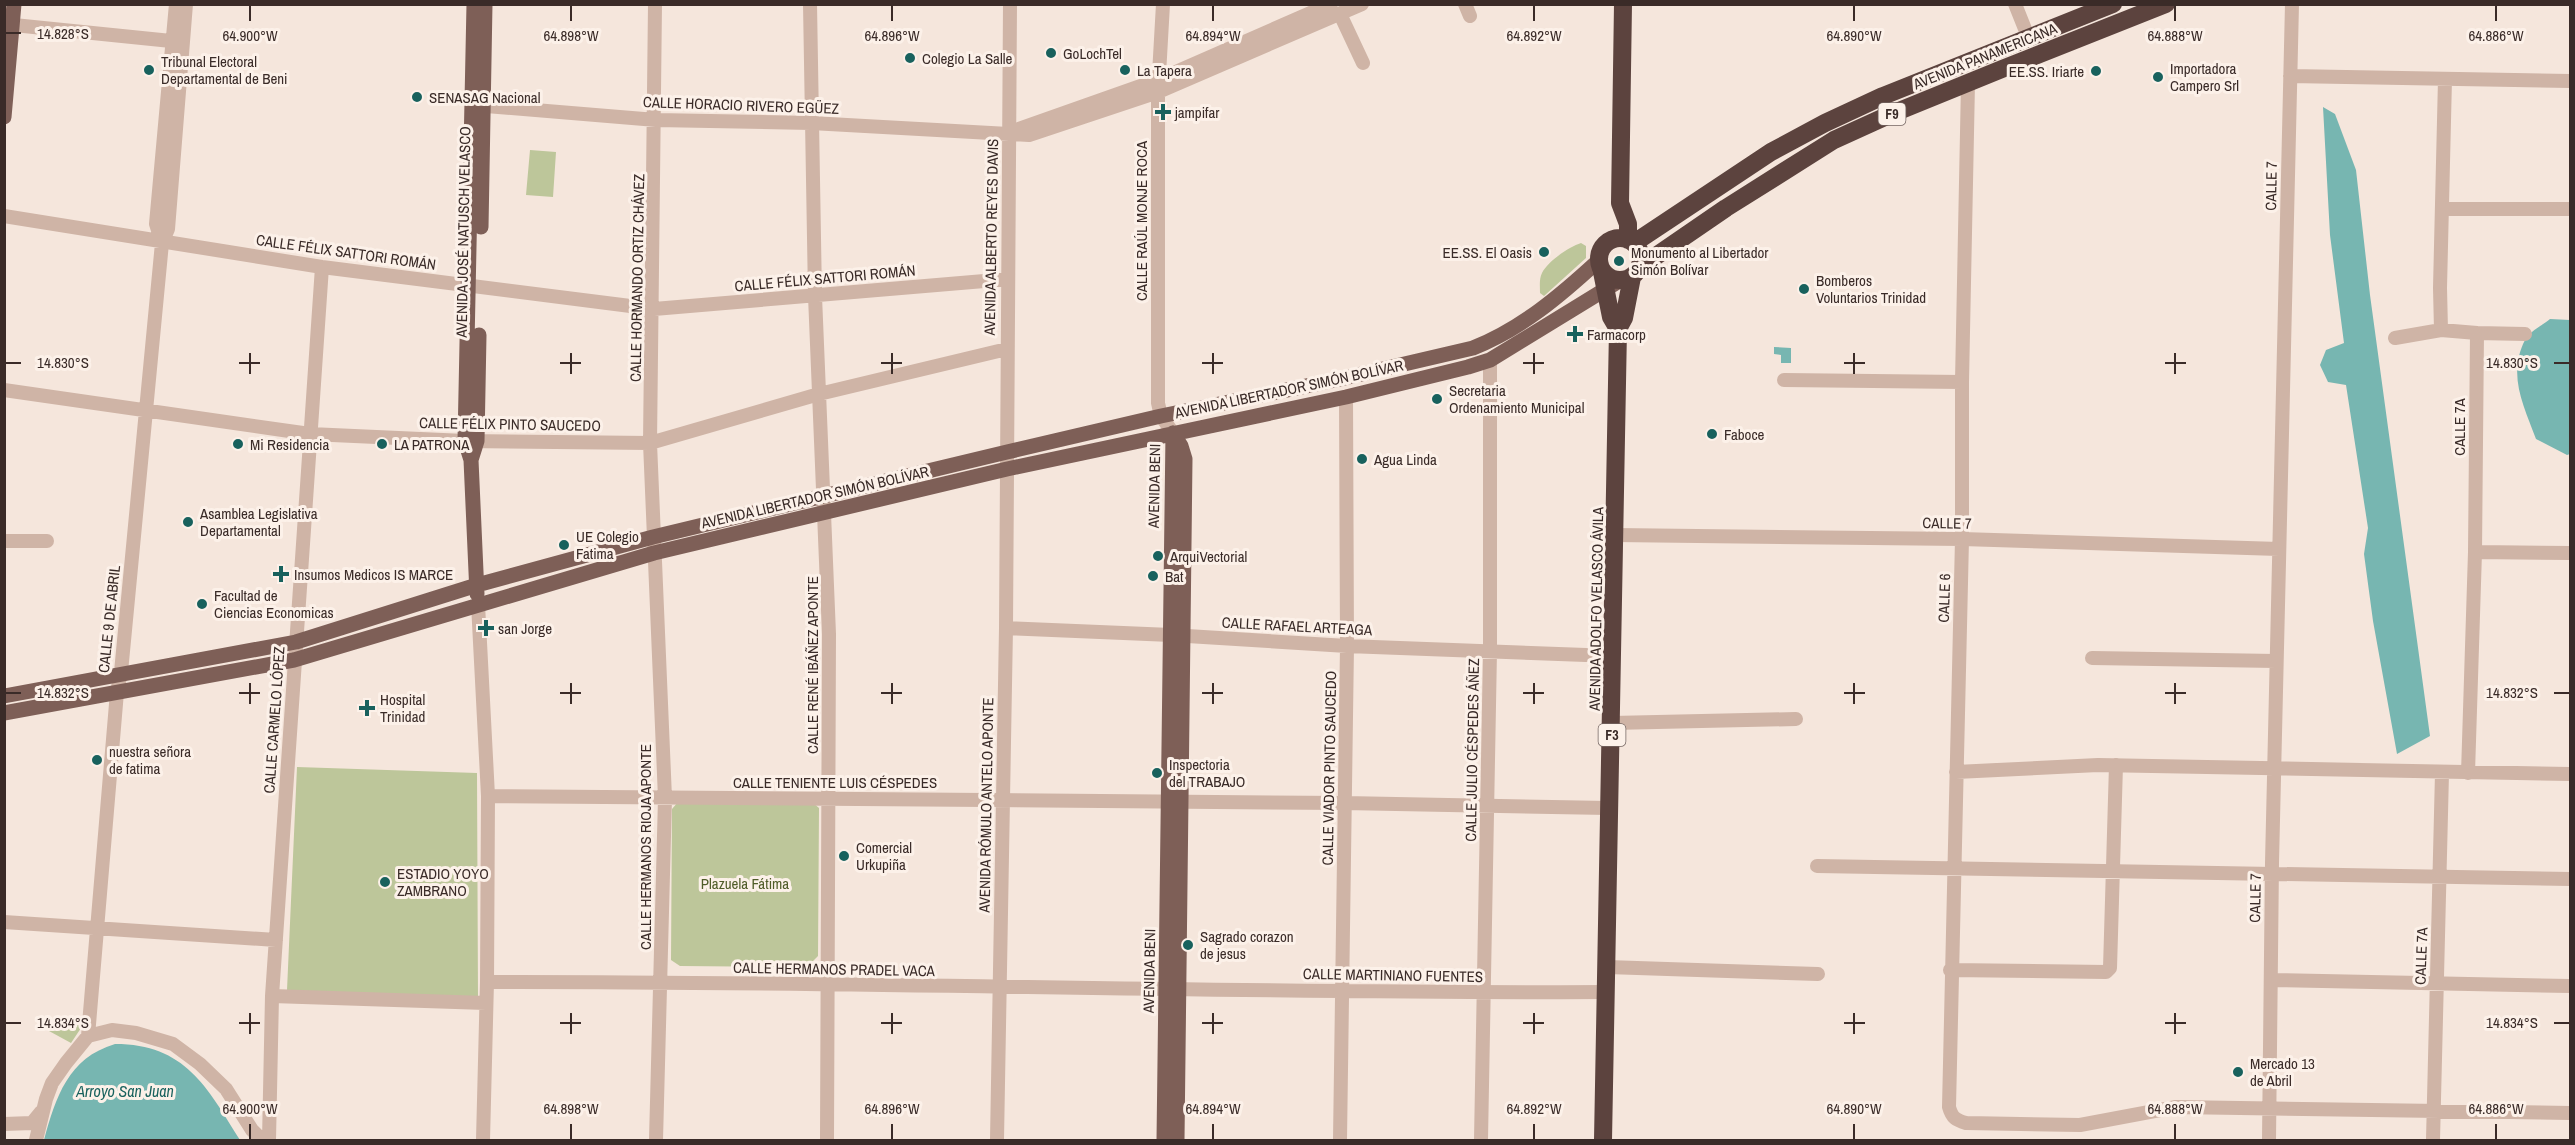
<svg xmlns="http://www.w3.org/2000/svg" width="2575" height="1145" font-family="'Archivo Narrow',sans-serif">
<rect width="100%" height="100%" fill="#f5e6dc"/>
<!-- green -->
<path fill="#bdc69a" d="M530,150L556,152L553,197L526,195Z
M1581,243L1586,246V258L1544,296L1540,293C1540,287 1539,279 1542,273C1548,261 1569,247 1581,243Z
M297,767L477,773L478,999L287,990Z
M678,802H812L819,808L818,956L807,967L680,966L671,960L672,809Z
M38,1025H83L71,1043Z"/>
<!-- water -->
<path fill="#77b6b1" d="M2323,107L2335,114L2356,170L2370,295L2430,736L2397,754L2373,621L2364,554L2368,528L2346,385L2328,382L2320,365L2326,350L2344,343L2330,235Z
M2550,319L2570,320V454L2567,455L2536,439C2524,406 2507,375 2525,340C2529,332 2543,325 2550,319Z
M1774,347L1791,348V363H1781V355L1774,354Z
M115,1044C185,1044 207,1087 240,1140H44C56,1097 68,1058 115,1044Z"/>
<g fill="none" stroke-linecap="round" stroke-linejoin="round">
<!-- minor -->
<path stroke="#cfb4a6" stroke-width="14" d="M655,4L650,443L665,798L656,1140
M810,4L815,296L829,634L827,1140
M1163,4L1158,92V403L1161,416L1173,433
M1465,4L1470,16
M2015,4L2029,39
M1340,14L1363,63
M4,24L181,42
M2290,76L2570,81
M2445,79L2440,288L2441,330L2477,333L2475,552L2468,773
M1968,83L1962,382V539L1949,1107C1952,1118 1956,1120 1966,1123L2080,1125L2176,1107L2570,1113
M474,105L656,120L811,123L1029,135L1158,92L1362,4
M1016,130L1160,79L1331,4
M2443,209H2570
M4,216L322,267L654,309L1008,279
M162,243L156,224L176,4
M2477,333L2525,334
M2395,338L2441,330
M1784,380L1962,382
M4,390L310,434L465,441L650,443L819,394L1007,349
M1615,535L1962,539L2279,549
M4,541H47
M2475,552L2570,553
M478,604L488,796L487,982L483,1140
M1006,628L1171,635L1347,646L1586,655
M2092,658L2276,661
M1612,723L1796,719
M1956,772L2098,765L2570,774
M488,796L1344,803L1608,808
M1817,866L2570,879
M4,922L276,940
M1607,967L1818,974
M1950,970L2106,972L2110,968L2116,765
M2271,980L2570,986
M487,982C860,981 1233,994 1606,992
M272,996L486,1003
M88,1036L117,692L121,672L162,243L168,229L186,4
M4,1124L32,1123L41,1112
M36,1140L46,1099L52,1083L66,1063L88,1036L112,1030L136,1033L173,1044L200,1064L226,1089L252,1130L262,1140
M269,1140L272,996L322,267
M997,1140L1006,628L1010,4
M1340,1140L1347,646L1346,397
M1481,1140L1490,651V360
M2269,1140L2272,863L2292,4
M2433,1140L2442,773"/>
<!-- major -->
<path stroke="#7e5f57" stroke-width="15" d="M474,4L465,441L471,460L477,594
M4,117L14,4
M481,227L485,4
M1173,433L1181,446L1185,459L1177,1140
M471,460L477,441L479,335
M4,696L296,642L477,585L653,537L1007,452L1161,416L1340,379L1473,348C1521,329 1560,296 1598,261
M4,713L294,660L654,553L1007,469L1346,397L1468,367L1490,360L1619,281
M1164,1140L1173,433"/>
<!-- highway -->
<path stroke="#5c433e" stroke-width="18" d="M1623,4L1620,203L1628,224V240
M1599 259a21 21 0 1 1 42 0a21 21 0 1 1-42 0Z
M1634,243L1771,152L1825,123L1883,96L2113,4
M1640,267L1726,208L1834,140L1889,115L2002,69L2166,4
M1602,272L1611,317L1618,329
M1603,1140L1618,329L1624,318L1632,277"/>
</g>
<!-- ticks -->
<path fill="none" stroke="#3a2b28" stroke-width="2" d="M250,6V21M571,6V21M892,6V21M1213,6V21M1534,6V21M1854,6V21M2175,6V21M2496,6V21M6,33H21M250,353V374M571,353V374M892,353V374M1213,353V374M1534,353V374M1854,353V374M2175,353V374M6,363H21M239,363H260M560,363H581M881,363H902M1202,363H1223M1523,363H1544M1844,363H1865M2165,363H2186M2554,363H2569M250,683V704M571,683V704M892,683V704M1213,683V704M1534,683V704M1854,683V704M2175,683V704M6,693H21M239,693H260M560,693H581M881,693H902M1202,693H1223M1523,693H1544M1844,693H1865M2165,693H2186M2554,693H2569M250,1013V1034M571,1013V1034M892,1013V1034M1213,1013V1034M1534,1013V1034M1854,1013V1034M2175,1013V1034M6,1023H21M239,1023H260M560,1023H581M881,1023H902M1202,1023H1223M1523,1023H1544M1844,1023H1865M2165,1023H2186M2554,1023H2569M250,1124V1139M571,1124V1139M892,1124V1139M1213,1124V1139M1534,1124V1139M1854,1124V1139M2175,1124V1139M2496,1124V1139"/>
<!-- markers -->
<g fill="#18615d" stroke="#fcf1e9" stroke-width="2">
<circle cx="1051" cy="53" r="6"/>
<circle cx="910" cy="58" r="6"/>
<circle cx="149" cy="70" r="6"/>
<circle cx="1125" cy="70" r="6"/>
<circle cx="2096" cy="71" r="6"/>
<circle cx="2158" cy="77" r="6"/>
<circle cx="417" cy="97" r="6"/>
<path d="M1160 103h6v6h6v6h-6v6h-6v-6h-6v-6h6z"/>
<circle cx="1544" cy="252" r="6"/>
<circle cx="1619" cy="261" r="6"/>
<circle cx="1804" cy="289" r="6"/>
<path d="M1572 325h6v6h6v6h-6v6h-6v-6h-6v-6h6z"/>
<circle cx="1437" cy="399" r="6"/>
<circle cx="1712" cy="434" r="6"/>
<circle cx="238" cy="444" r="6"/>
<circle cx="382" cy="444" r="6"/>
<circle cx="1362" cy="459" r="6"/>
<circle cx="188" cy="522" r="6"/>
<circle cx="564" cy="545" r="6"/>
<circle cx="1158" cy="556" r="6"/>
<path d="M278 565h6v6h6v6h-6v6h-6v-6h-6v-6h6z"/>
<circle cx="1153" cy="576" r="6"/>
<circle cx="202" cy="604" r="6"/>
<path d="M483 619h6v6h6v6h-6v6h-6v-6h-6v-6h6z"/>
<path d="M364 699h6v6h6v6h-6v6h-6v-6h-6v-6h6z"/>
<circle cx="97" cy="760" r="6"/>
<circle cx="1157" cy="773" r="6"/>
<circle cx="844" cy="856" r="6"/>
<circle cx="385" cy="882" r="6"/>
<circle cx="1188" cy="945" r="6"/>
<circle cx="2238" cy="1072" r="6"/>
</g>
<g text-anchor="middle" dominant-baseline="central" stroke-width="6" stroke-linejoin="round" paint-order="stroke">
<!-- shield labels -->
<g fill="#fcf1e9" stroke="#746662" stroke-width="1.5">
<rect x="1878.5" y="103" width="27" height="22" rx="4.5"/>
<rect x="1598.5" y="724" width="27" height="22" rx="4.5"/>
</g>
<g font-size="14" font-weight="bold" fill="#3a2b28">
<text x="1892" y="114">F9</text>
<text x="1612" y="735">F3</text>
</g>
<!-- poi labels -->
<g font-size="15" fill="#3a2b28" stroke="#fcf1e9" text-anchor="start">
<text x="1063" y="53">GoLochTel</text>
<text x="922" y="58">Colegio La Salle</text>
<text x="161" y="61">Tribunal Electoral<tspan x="161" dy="17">Departamental de Beni</tspan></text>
<text x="2170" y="68">Importadora<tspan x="2170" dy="17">Campero Srl</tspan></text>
<text x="1137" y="70">La Tapera</text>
<text x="2084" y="71" text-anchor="end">EE.SS. Iriarte</text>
<text x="429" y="97">SENASAG Nacional</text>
<text x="1175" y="112">jampifar</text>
<text x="1532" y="252" text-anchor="end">EE.SS. El Oasis</text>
<text x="1631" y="252">Monumento al Libertador<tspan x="1631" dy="17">Simón Bolívar</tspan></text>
<text x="1816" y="280">Bomberos<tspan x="1816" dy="17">Voluntarios Trinidad</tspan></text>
<text x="1587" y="334">Farmacorp</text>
<text x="1449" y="390">Secretaria<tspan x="1449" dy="17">Ordenamiento Municipal</tspan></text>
<text x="1724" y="434">Faboce</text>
<text x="250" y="444">Mi Residencia</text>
<text x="394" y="444">LA PATRONA</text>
<text x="1374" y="459">Agua Linda</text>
<text x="200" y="513">Asamblea Legislativa<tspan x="200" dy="17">Departamental</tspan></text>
<text x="576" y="536">UE Colegio<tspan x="576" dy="17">Fatima</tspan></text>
<text x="1170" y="556">ArquiVectorial</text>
<text x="294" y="574">Insumos Medicos IS MARCE</text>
<text x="1165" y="576">Bat</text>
<text x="214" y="595">Facultad de<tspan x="214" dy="17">Ciencias Economicas</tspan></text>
<text x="498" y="628">san Jorge</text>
<text x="380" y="699">Hospital<tspan x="380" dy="17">Trinidad</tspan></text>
<text x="109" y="751">nuestra señora<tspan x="109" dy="17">de fatima</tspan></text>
<text x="1169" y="764">Inspectoria<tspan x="1169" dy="17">del TRABAJO</tspan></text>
<text x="856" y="847">Comercial<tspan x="856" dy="17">Urkupiña</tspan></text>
<text x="397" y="873">ESTADIO YOYO<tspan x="397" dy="17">ZAMBRANO</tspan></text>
<text x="1200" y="936">Sagrado corazon<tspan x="1200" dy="17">de jesus</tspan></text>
<text x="2250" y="1063">Mercado 13<tspan x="2250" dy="17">de Abril</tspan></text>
</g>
<!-- street labels -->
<g font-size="15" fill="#3a2b28" stroke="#fcf1e9">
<text transform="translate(1985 56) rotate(-22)">AVENIDA PANAMERICANA</text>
<text transform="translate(741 105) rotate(2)">CALLE HORACIO RIVERO EGÜEZ</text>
<text transform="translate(2271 186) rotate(-89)">CALLE 7</text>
<text transform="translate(1141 221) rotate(-90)">CALLE RAÚL MONJE ROCA</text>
<text transform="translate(463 232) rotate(-89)">AVENIDA JOSÉ NATUSCH VELASCO</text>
<text transform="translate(991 237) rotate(-89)">AVENIDA ALBERTO REYES DAVIS</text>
<text transform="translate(346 252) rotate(8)">CALLE FÉLIX SATTORI ROMÁN</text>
<text transform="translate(637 278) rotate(-89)">CALLE HORMANDO ORTIZ CHÁVEZ</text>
<text transform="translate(825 278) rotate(-5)">CALLE FÉLIX SATTORI ROMÁN</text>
<text transform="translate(1289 389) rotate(-12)">AVENIDA LIBERTADOR SIMÓN BOLÍVAR</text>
<text transform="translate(510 424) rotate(1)">CALLE FÉLIX PINTO SAUCEDO</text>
<text transform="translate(2459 427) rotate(-90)">CALLE 7A</text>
<text transform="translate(1154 486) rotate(-89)">AVENIDA BENI</text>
<text transform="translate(815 497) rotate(-13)">AVENIDA LIBERTADOR SIMÓN BOLÍVAR</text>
<text transform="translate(1947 523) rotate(1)">CALLE 7</text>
<text transform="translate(1944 598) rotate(-88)">CALLE 6</text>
<text transform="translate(1596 609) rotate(-89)">AVENIDA ADOLFO VELASCO ÁVILA</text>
<text transform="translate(109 619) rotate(-84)">CALLE 9 DE ABRIL</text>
<text transform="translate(1297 626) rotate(3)">CALLE RAFAEL ARTEAGA</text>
<text transform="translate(812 665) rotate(-90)">CALLE RENÉ IBÁÑEZ APONTE</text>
<text transform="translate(274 720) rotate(-86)">CALLE CARMELO LÓPEZ</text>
<text transform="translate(1472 750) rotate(-89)">CALLE JULIO CÉSPEDES ÁÑEZ</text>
<text transform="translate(1329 768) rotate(-89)">CALLE VIADOR PINTO SAUCEDO</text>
<text x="835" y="782">CALLE TENIENTE LUIS CÉSPEDES</text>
<text transform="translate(986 805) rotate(-89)">AVENIDA RÓMULO ANTELO APONTE</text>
<text transform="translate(645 847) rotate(-90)">CALLE HERMANOS RIOJA APONTE</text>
<text transform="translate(2255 898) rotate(-89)">CALLE 7</text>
<text transform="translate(2421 956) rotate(-88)">CALLE 7A</text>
<text transform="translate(834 969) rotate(1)">CALLE HERMANOS PRADEL VACA</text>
<text transform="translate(1149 971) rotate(-89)">AVENIDA BENI</text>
<text transform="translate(1393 975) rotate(1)">CALLE MARTINIANO FUENTES</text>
</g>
<!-- park labels -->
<g font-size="15" fill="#4f5c28" stroke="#fcf1e9">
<text x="745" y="883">Plazuela Fátima</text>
</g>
<!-- water labels -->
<g font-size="16" font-style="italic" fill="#18615d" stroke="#fcf1e9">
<text x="125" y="1091">Arroyo San Juan</text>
</g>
</g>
<g font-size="15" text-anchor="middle" fill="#3a2b28" stroke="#fcf1e9" stroke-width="6" stroke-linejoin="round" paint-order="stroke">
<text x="63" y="39">14.828°S</text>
<text x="250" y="41">64.900°W</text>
<text x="571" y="41">64.898°W</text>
<text x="892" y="41">64.896°W</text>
<text x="1213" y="41">64.894°W</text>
<text x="1534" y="41">64.892°W</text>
<text x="1854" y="41">64.890°W</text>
<text x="2175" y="41">64.888°W</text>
<text x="2496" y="41">64.886°W</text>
<text x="63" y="368">14.830°S</text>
<text x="2512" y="368">14.830°S</text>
<text x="63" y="698">14.832°S</text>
<text x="2512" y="698">14.832°S</text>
<text x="63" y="1028">14.834°S</text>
<text x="2512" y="1028">14.834°S</text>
<text x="250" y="1114">64.900°W</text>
<text x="571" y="1114">64.898°W</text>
<text x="892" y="1114">64.896°W</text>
<text x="1213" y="1114">64.894°W</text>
<text x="1534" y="1114">64.892°W</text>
<text x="1854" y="1114">64.890°W</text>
<text x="2175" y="1114">64.888°W</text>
<text x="2496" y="1114">64.886°W</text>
</g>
<!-- border -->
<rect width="2575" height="1145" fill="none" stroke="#3a2b28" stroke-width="12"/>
</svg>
